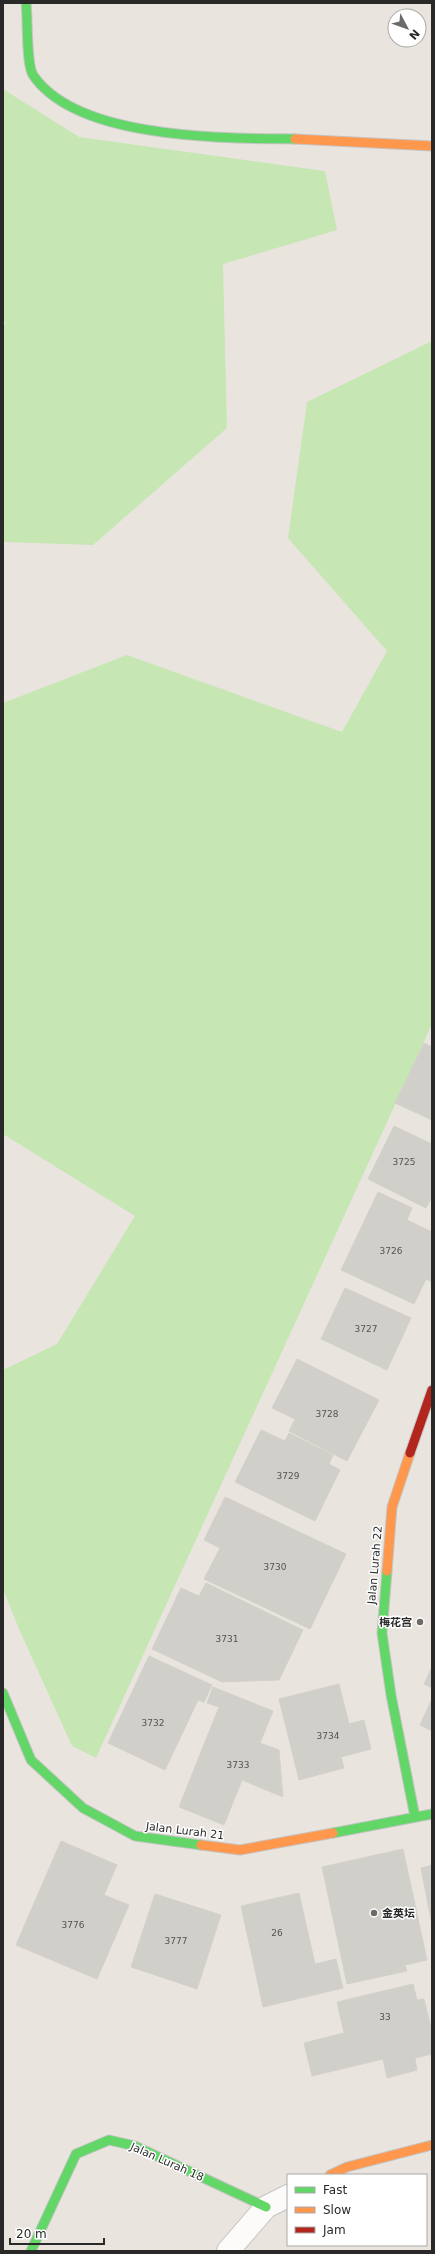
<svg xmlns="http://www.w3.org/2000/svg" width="435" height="2254" font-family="'DejaVu Sans','Noto Sans SC',sans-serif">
<rect width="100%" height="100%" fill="#e9e5de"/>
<!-- green -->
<path fill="#c6e6b4" d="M3,89L79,137L325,171L337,230L223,264L227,428L93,545L3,542V327L6,322L3,321Z
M432,341V1024L96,1758L72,1746L19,1629L3,1589V1370L57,1344L135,1216L3,1134V703L127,655L342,732L387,651L288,538L307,402Z"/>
<!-- building -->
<path fill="#d1cfca" stroke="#d4d0cb" d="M424,1043L432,1047V1120L395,1103Z
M394,1126L432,1144V1197L426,1208L368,1179Z
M378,1192L412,1208L407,1220L432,1232V1282L426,1279L414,1304L341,1270Z
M345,1288L411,1318L387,1370L321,1339Z
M297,1359L379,1400L347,1461L289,1431L295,1419L272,1408Z
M261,1430L285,1441L289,1433L333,1455L329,1464L340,1470L315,1521L235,1482Z
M225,1497L346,1554L310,1629L204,1579L220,1548L204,1540Z
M206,1583L303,1630L279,1680L222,1682L152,1649L181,1588L199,1596Z
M149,1656L212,1685L204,1702L198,1700L165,1770L108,1743Z
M432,1667V1688L424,1684Z
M339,1684L349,1724L364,1720L371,1749L341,1757L344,1768L299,1780L279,1699Z
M213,1687L273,1711L260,1743L279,1750L283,1797L242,1780L224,1825L179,1807L219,1707L207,1703Z
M432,1699V1731L420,1725Z
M61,1841L117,1865L104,1895L129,1905L97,1979L16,1945Z
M403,1849L427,1960L405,1965L407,1971L347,1984L322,1867Z
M432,1865V1925L421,1868Z
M299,1893L315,1964L336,1959L343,1988L263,2007L241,1906Z
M155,1894L221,1915L197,1989L131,1967Z
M413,1984L417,2000L424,1999L432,2032V2054L415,2058L417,2070L387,2078L383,2059L312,2076L304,2043L344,2033L337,2002Z"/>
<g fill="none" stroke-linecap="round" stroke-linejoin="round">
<defs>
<path id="street" d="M228,2251L266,2207L288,2196"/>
<path id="fast" d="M26,3C28,18 26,64 33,75C77,140 225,138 295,139
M387,1571L382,1633L391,1695L415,1817
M3,1693L31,1760L83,1808L135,1836L201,1845
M333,1833L432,1814
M31,2251L76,2154L109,2140L135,2146L266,2207"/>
<path id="slow" d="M295,139L432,146
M387,1571L392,1507L410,1453
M201,1845L240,1850L333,1833
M330,2175L347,2167L432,2145"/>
<path id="jam" d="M410,1453L432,1390"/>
</defs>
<!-- street casing -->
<use href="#street" stroke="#c5c4c4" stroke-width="24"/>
<!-- fast casing -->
<use href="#fast" stroke="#c5c4c4" stroke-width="11"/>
<!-- slow casing -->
<use href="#slow" stroke="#c5c4c4" stroke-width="11"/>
<!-- jam casing -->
<use href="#jam" stroke="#c5c4c4" stroke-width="11"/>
<!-- street -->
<use href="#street" stroke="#fcfbfa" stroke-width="22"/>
<!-- fast -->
<use href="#fast" stroke="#63d668" stroke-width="9"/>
<!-- slow -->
<use href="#slow" stroke="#ff974d" stroke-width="9"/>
<!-- jam -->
<use href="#jam" stroke="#b3261e" stroke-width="9"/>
</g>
<!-- markers -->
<g fill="#6c6b68" stroke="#fff" stroke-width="1.5">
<circle cx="420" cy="1622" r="4"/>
<circle cx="374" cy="1913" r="4"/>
</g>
<g text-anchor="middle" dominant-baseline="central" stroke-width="3" stroke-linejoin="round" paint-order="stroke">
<!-- number labels -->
<g font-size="9" fill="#545352">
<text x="404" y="1162">3725</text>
<text x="391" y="1251">3726</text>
<text x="366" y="1329">3727</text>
<text x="327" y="1414">3728</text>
<text x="288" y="1476">3729</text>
<text x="275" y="1567">3730</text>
<text x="227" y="1639">3731</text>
<text x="153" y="1723">3732</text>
<text x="328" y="1736">3734</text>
<text x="238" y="1765">3733</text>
<text x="73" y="1925">3776</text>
<text x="277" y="1933">26</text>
<text x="176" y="1941">3777</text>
<text x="385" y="2017">33</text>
</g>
<!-- street labels -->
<g font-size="11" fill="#292929" stroke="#fff">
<text transform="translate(375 1565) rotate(-85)">Jalan Lurah 22</text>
<text transform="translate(185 1831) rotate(7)">Jalan Lurah 21</text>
<text transform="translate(167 2162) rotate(24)">Jalan Lurah 18</text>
</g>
<!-- poi labels -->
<g font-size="11" font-weight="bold" fill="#292929" stroke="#fff" text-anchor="end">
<text x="412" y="1622">梅花宫</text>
<text x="382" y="1913" text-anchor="start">金英坛</text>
</g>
</g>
<!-- border -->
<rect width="435" height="2254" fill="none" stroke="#292929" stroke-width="8"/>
<!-- legend -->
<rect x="287" y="2174" width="140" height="72" fill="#ffffff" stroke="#a9a9a9"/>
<rect x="295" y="2187" width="20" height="6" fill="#63d668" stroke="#a9a9a9"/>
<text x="323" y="2194" font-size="12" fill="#292929">Fast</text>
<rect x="295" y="2207" width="20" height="6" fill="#ff974d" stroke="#a9a9a9"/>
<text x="323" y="2214" font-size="12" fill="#292929">Slow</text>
<rect x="295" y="2227" width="20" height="6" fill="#b3261e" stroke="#a9a9a9"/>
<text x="323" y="2234" font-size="12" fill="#292929">Jam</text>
<!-- north arrow -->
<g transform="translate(407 28) rotate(131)"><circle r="19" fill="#ffffff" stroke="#a9a9a9"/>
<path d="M0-3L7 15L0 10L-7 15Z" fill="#6c6b68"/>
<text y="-6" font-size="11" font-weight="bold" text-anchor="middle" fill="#292929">N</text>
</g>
<!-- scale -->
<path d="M10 2238v6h94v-6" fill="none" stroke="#292929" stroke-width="2"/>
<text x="16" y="2238" font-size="12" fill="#292929" stroke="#ffffff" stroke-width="3" paint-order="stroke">20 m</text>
</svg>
